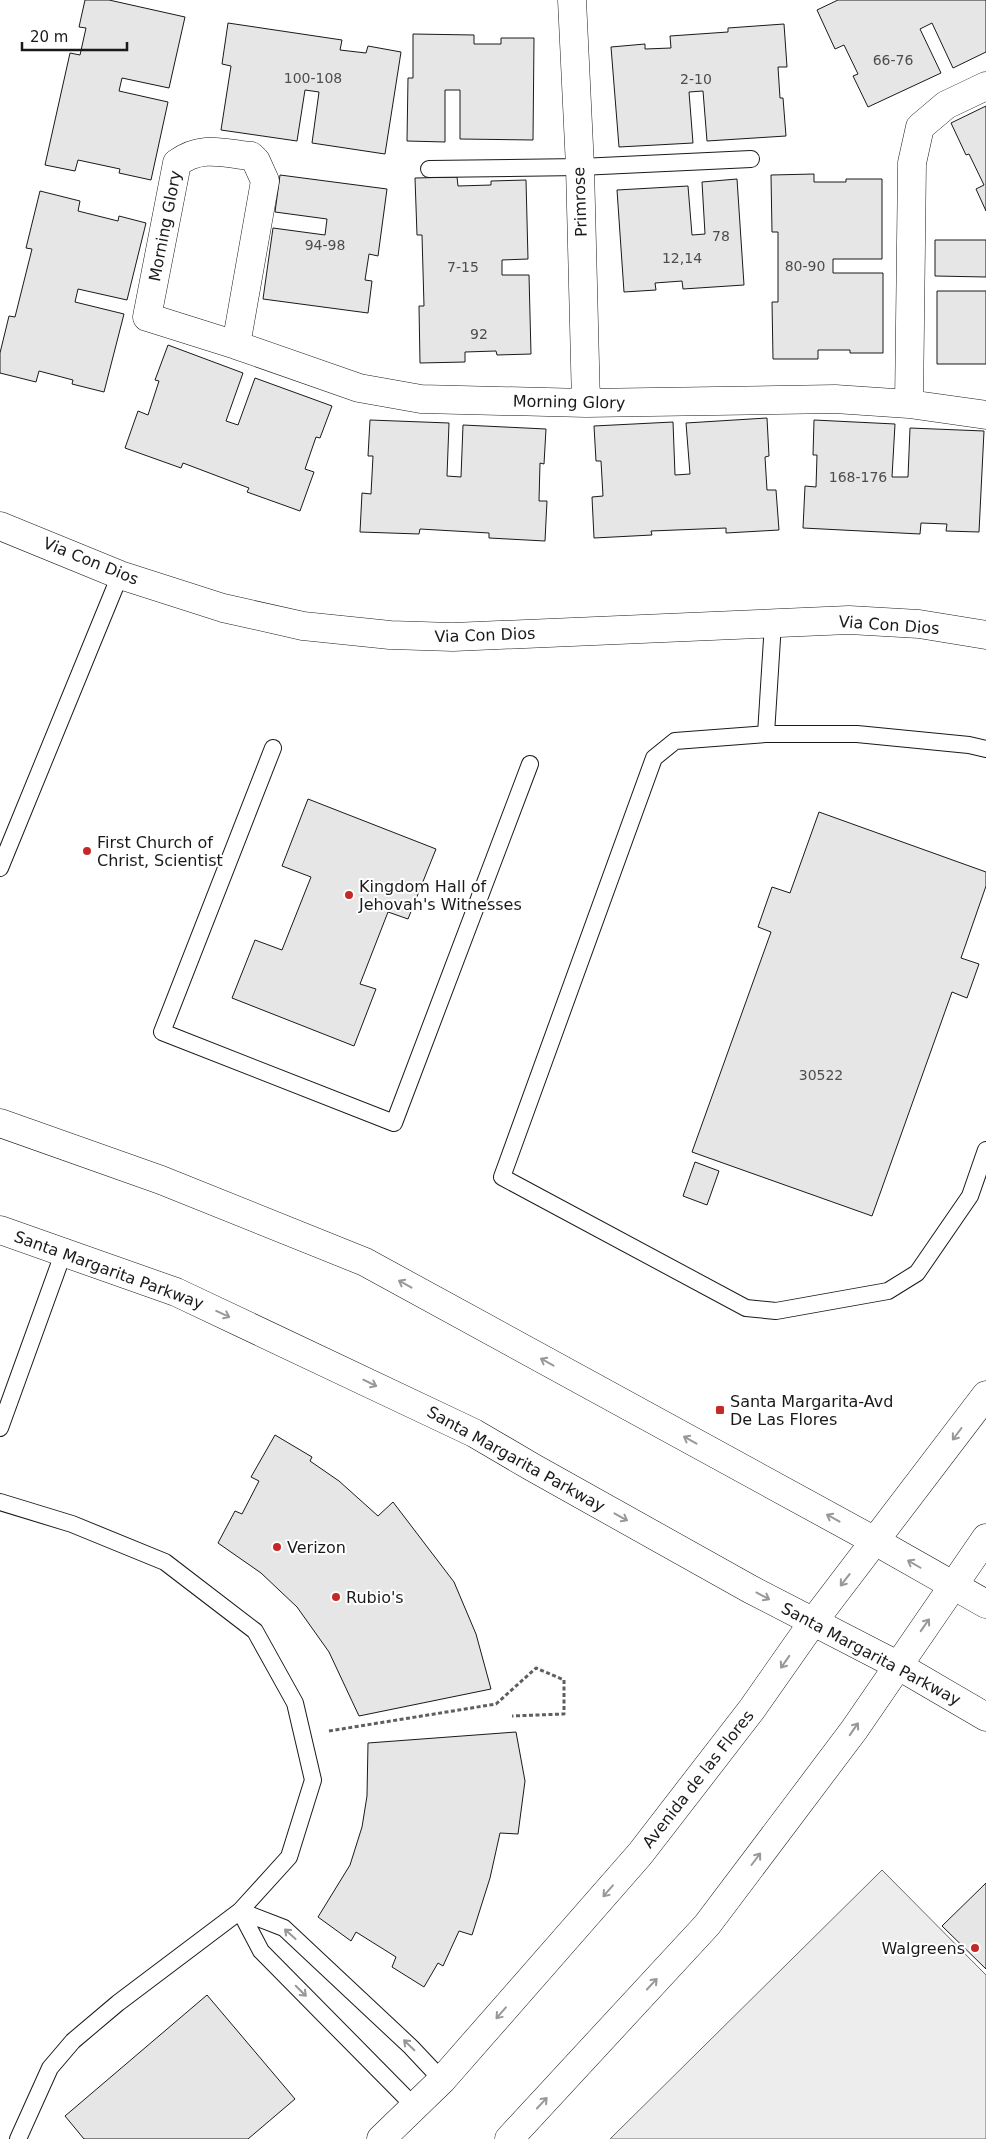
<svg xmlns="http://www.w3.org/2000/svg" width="986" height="2139" font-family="'DejaVu Sans',sans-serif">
<rect width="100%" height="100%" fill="#fff"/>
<!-- parking -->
<path fill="#ededed" stroke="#6a6a6a" d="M882,1870L986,1975V2139H610Z"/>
<!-- building -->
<path fill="#e6e6e6" stroke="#1a1a1a" d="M85,0H109L185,17L169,88L122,78L119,91L168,102L151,180L119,173L120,169L78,160L75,171L45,165L70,53L80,55L86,28L79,27Z
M838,0H986V52L953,68L932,23L920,29L941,73L868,107L853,76L858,74L844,45L835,49L817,10Z
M228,23L342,40L340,50L366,53L368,46L401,52L385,154L312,143L319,92L305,90L297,141L221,130L231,66L222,64Z
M784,24L787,67H778L780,98H783L786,136L707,141L703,91L689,92L693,143L619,147L611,47L645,44V49L671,48L670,36L728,32V28Z
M413,34L474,35V44H501V38H534L533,140L460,139V90H445V142L407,141L408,78H413Z
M986,106V211L976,189L984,185L969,154L966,155L951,123Z
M814,174V182H846V179H882V259H833V273H883V353H850V350H818V359H773L772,302H778V232H772L771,175Z
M280,175L387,189L378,256L369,254L365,280L372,281L368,313L263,299L273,228L325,235L327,219L275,212Z
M457,177L458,186L491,185V181L526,180L528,259L502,260V275H529L531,354L497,355L496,351L465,352V362L420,363L419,306H424L422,235H417L415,178Z
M737,179L744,285L683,289L682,281L655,283L656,290L624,292L617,190L688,186L692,235L705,234L702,182Z
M40,191L80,201L78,211L118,221L119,216L146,223L127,300L78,289L75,302L124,314L104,392L72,384L73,380L39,371L36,382L0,373V353L9,316L15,317L32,249L26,248Z
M935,240H986V277L935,276Z
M937,291H986V364H937Z
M168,345L243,373L226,421L238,425L255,378L332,406L320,438L316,437L305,469L314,472L300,511L247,492L249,488L183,463L181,468L125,448L138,411L148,415L159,381L155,380Z
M767,418L769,456L765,457L767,490H776L779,530L726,533V528L651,531L652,535L594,538L592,497L603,496L601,461H596L594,426L673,422L675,475L690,474L686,423Z
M370,420L449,423L447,476L461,477L463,425L546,429L544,464L540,463L539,501H547L545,541L489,538V533L420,529L419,534L360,532L362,493L371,494L373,456H368Z
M814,420L895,424L892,477H908L910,428L984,431L979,532L946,531L947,524L921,523L920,534L803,528L805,486L816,487L817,455H813Z
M308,799L436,849L408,919L388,912L360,984L376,989L354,1046L232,998L255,940L282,950L311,877L282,866Z
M819,812L986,872V886L961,958L979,964L967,998L952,992L872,1216L692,1152L771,932L758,927L772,887L790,893Z
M695,1162L719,1171L707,1205L683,1196Z
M275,1435L312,1457L310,1461L339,1481L378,1516L393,1502L454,1582L476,1634L491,1689L359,1716L329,1652L297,1607L261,1573L218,1543L235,1511L242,1514L259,1481L251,1477Z
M516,1732L525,1781L518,1834L500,1833L490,1878L472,1935L459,1931L443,1966L438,1963L424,1987L392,1967L396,1957L356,1932L351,1941L318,1917L350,1865L362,1827L367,1796L368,1743Z
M986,1883V1969L942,1926Z
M207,1995L295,2099L248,2139H84L65,2116Z"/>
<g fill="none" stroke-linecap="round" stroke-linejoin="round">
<defs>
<path id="service" d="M429,169L580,167L751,159
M766,734L773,623
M273,748L162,1032L394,1123L530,764
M986,749L969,745L857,734H766L675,741L654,758L502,1177L746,1308L776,1311L888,1291L917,1273L970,1196L986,1150
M0,868L120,575
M0,1428L64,1251
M0,1502L72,1524L165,1562L255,1631L295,1703L313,1780L289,1857L240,1911L118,2003L73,2041L50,2068L18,2139
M240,1911L284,1928L411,2047L442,2080
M240,1911L261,1951L415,2107"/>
<path id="minor" d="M572,0L580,167L586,403
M236,345L265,181L256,161L251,156C223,153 201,145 177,163L147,317L236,345L359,388L421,399L586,403L835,399L909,404L986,415
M909,404L912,163L920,127L946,105L986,86"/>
<path id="tertiary" d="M0,526L120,575L223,608L303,626L390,635L453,637L849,620L919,624L986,635"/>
<path id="secondary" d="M381,2139L442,2080L640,1854L752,1709L813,1622L986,1395
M509,2139L707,1925L854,1730L986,1538"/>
<path id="primary" d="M0,1123L161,1180L365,1262L875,1541L986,1604
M0,1230L176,1292L474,1433L532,1467L750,1589L897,1665L986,1717"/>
</defs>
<!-- service casing -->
<use href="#service" stroke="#1a1a1a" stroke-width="18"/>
<!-- minor casing -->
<use href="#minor" stroke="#1a1a1a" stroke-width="29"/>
<!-- tertiary casing -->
<use href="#tertiary" stroke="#1a1a1a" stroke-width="29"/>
<!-- secondary casing -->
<use href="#secondary" stroke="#1a1a1a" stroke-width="29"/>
<!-- primary casing -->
<use href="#primary" stroke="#1a1a1a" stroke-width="29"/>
<!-- path -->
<path stroke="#5f5f5f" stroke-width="3" stroke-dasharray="4 2.5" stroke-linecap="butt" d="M329,1731L496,1704L536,1668L564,1680V1714L512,1716"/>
<!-- service -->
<use href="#service" stroke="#fff" stroke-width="16"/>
<!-- minor -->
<use href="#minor" stroke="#fff" stroke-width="28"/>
<!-- tertiary -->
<use href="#tertiary" stroke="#fff" stroke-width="28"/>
<!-- secondary -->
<use href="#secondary" stroke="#fff" stroke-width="28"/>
<!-- primary -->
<use href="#primary" stroke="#fff" stroke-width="28"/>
</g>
<!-- one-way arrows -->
<defs><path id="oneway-shaft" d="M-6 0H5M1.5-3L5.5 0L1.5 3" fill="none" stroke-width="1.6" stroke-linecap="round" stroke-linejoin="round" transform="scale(1.25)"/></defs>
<g stroke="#989898">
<use href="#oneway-shaft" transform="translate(405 1284) rotate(-151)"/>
<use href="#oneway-shaft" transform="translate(223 1314) rotate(25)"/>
<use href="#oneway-shaft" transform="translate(547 1362) rotate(-151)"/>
<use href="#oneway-shaft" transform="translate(370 1383) rotate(26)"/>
<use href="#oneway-shaft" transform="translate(957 1434) rotate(127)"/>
<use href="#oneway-shaft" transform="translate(690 1440) rotate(-151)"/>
<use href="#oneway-shaft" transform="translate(621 1517) rotate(29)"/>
<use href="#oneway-shaft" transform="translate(833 1518) rotate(-151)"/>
<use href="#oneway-shaft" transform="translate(914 1564) rotate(-150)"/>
<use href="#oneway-shaft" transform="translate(845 1580) rotate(128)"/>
<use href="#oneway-shaft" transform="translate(763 1596) rotate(28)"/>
<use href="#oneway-shaft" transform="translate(925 1625) rotate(-55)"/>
<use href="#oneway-shaft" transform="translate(785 1662) rotate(125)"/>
<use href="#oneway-shaft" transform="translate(854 1729) rotate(-55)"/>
<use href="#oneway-shaft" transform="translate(756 1859) rotate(-53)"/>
<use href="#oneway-shaft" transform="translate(608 1891) rotate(131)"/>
<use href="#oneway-shaft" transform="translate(290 1934) rotate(-138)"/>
<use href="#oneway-shaft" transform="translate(652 1984) rotate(-47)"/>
<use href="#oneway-shaft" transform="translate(301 1991) rotate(45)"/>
<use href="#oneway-shaft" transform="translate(501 2013) rotate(131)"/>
<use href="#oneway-shaft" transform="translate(409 2045) rotate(-136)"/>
<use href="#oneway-shaft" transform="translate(542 2103) rotate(-47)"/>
</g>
<!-- markers -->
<g fill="#c62828" stroke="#fff" stroke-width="2">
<circle cx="87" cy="851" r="5"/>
<circle cx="349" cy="895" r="5"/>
<rect x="715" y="1405" width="10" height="10" rx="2.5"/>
<circle cx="277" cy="1547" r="5"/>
<circle cx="336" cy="1597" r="5"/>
<circle cx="975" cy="1948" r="5"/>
</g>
<g text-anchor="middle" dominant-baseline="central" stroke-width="4" stroke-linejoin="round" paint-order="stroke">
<!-- number labels -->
<g font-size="14" fill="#4d4d4d">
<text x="893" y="60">66-76</text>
<text x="313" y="78">100-108</text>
<text x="696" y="79">2-10</text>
<text x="721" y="236">78</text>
<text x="325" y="245">94-98</text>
<text x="682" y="258">12,14</text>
<text x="805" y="266">80-90</text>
<text x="463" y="267">7-15</text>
<text x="479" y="334">92</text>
<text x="858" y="477">168-176</text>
<text x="821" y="1075">30522</text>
</g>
<!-- street labels -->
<g font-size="16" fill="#1a1a1a" stroke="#fff">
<text transform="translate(580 202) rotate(-92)">Primrose</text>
<text transform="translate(165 226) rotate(-79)">Morning Glory</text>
<text transform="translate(569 402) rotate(1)">Morning Glory</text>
<text transform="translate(91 561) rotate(22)">Via Con Dios</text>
<text transform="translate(889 625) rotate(4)">Via Con Dios</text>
<text transform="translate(485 635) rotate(-2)">Via Con Dios</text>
<text transform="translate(109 1270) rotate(20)">Santa Margarita Parkway</text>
<text transform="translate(516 1459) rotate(29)">Santa Margarita Parkway</text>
<text transform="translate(871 1654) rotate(28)">Santa Margarita Parkway</text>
<text transform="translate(698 1779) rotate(-52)">Avenida de las Flores</text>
</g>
<!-- poi labels -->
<g font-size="16" fill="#1a1a1a" stroke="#fff" text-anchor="start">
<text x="97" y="842">First Church of<tspan x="97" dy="18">Christ, Scientist</tspan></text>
<text x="359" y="886">Kingdom Hall of<tspan x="359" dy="18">Jehovah's Witnesses</tspan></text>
<text x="730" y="1401">Santa Margarita-Avd<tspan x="730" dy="18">De Las Flores</tspan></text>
<text x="287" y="1547">Verizon</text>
<text x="346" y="1597">Rubio's</text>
<text x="965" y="1948" text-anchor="end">Walgreens</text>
</g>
</g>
<!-- scale -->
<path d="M22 42v8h105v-8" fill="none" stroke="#1a1a1a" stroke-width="2.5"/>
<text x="30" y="42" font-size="15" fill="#1a1a1a" stroke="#ffffff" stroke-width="4" paint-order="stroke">20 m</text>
</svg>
